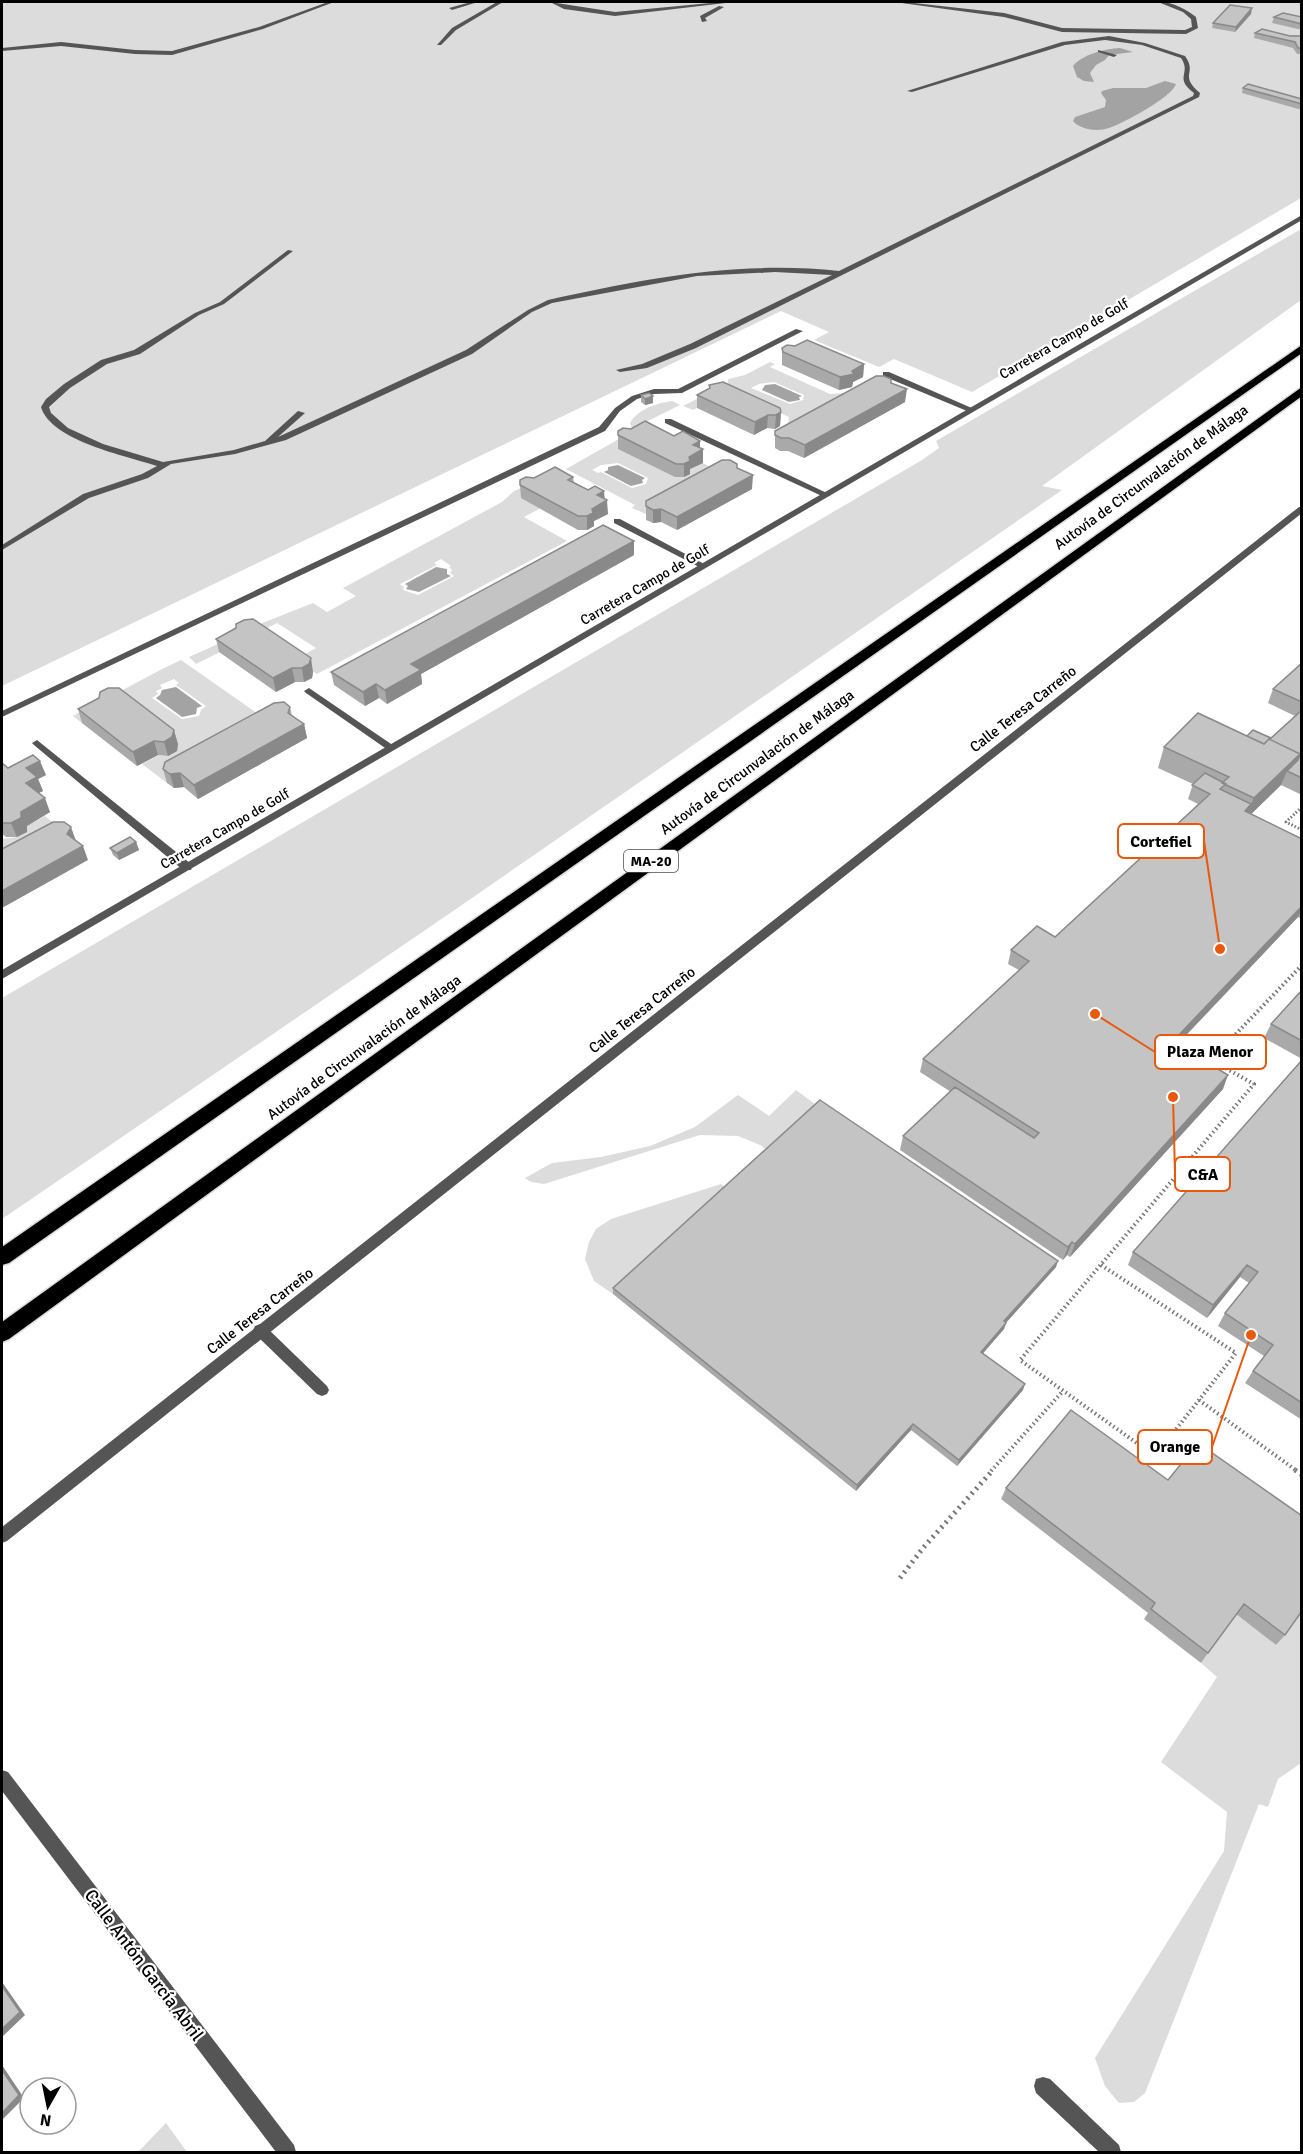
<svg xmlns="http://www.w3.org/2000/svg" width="1303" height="2154" font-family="Signika,sans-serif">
<rect width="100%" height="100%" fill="#fff"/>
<!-- green -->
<path fill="#dcdcdc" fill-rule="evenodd" d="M2,2H1301V198L972,392L894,359L879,367L814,340L829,332L781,311L2,686Z
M1301,229V300L1042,486L1062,490L459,907L2,1219V998L922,460L939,448L936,441Z
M770,362L775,364L770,367L830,394L846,393L788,425L789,417L731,391L693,410L683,406L728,383V379L745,375ZM774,382L804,395L803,400L790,404L751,388L759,384Z
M672,401L680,405L640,425L688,470L703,463L722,474L646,514L632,508L635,505L566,469L633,431L630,423C638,409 657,403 672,401ZM618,463L648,478L646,484L632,488L601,472L598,473L592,470L601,465Z
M560,471L539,509L524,517L567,541L317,674L295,660L316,648L277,623L200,662L196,664L189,657L227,640L245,626L260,624L313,603L327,612L356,596L343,588L502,502L514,491ZM441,559L451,566L449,567L452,570L450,573L454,576L418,595L403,590L404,587L400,584L437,565L434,563Z
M181,660L258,714L169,775L167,783L142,764L159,755L168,756L82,723L73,716C110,698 144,677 181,660ZM174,679L179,683L176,685L206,706L201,710L199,716L182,719L152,698L158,694L156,691L162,688L160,685Z
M45,816L55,824L2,853V839L17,837L26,832L27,826Z
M796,1090L819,1107L769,1152L760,1145L738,1136L700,1135L544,1184L531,1182L525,1178L552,1163L601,1157L650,1146L695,1127L738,1095L769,1116Z
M721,1184L728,1189L613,1294L594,1281L585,1259L589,1242L596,1229L611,1219Z
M1301,1608V1763L1278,1779L1268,1807L1259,1804L1145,2093L1134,2102L1119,2103L1105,2086L1095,2058L1224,1851L1227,1812L1161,1762L1217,1677L1201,1663L1236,1614L1276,1645Z
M166,2123L187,2152H138Z"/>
<!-- water -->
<path fill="#a3a3a3" d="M1120,48L1133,52L1109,55L1105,60L1096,65L1090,73L1094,82L1084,81L1077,77L1073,66C1083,54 1105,49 1120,48Z
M1165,81L1176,84C1172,97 1124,123 1109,128C1098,132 1081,130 1073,121L1075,117L1105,107L1106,100L1101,93L1102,91L1113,88H1146Z
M775,384L802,396L799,397L800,400L789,402L762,390L765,385Z
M618,465L645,478L642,480L643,483L631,486L604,472L608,470V467Z
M436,567L447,569V574L451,576L419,592L406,589L408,586L405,584Z
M176,687L202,706L197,708L196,714L182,717L156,698L160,695L162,690Z"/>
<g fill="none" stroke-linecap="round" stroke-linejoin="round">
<defs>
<path id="motorway" d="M1302,345V353L9,1263L2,1265V1247Z
M1302,387V396L9,1339L2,1342V1322Z"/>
</defs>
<!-- motorway casing -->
<use href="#motorway" stroke="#dbdbdb" stroke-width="3"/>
<!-- path-far2 -->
<path stroke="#777" stroke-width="3" stroke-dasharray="1.5 2" stroke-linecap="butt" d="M1302,807L1286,822L1302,830"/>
<!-- path-far1 -->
<path stroke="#777" stroke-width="4" stroke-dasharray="1.5 3" stroke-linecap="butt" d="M1101,1265L1236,1353L1155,1456L1020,1360L1254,1084L1211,1060L1302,965
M1199,1400L1297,1471
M991,1471L1063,1391"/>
<!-- path -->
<path stroke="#777" stroke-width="5" stroke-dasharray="2 4.5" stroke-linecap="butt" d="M1295,1470L1302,1475
M900,1578L923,1548L993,1470"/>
<!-- service -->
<path fill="#555" fill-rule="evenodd" d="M328,2H334L263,29L172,55L135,54L61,46L2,51V48L61,42L135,50L172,51L259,27Z
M471,2H478L452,10L449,8Z
M497,2H503L456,30L441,45H437L452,28Z
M550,2L615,12L721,2H734L615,16L564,9Z
M894,2H905L1004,13L1062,28L1185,30L1192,27L1191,19L1183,12L1158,2C1171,1 1186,9 1196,17L1198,28L1186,34L1062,32L1004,17Z
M719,6L724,7L705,18L707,21L702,22L700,16Z
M1109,36L1145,43L1185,56C1198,74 1178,74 1200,93L1199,97L696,348L647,368L620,372L616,370L642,364L690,344L832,275L775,272L697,276L552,303L532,312L472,354L286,440L235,454L171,464L148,478L89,498L2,550V545L83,494L142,474L157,466C127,456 51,441 41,407L46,399L64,384L101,360L134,350L195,313L220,302L288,250L293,251L224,304L199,315L140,354L107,364L70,388L49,407L51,413L68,428L103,444L163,462L234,450L265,441L298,411L305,413L278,437L466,350L528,310L548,300C642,279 741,260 839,271L1193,96L1194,93C1173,77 1192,74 1181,58L1142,45L1105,40L1065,45L912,92L907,91L1062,42Z
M1098,50L1117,55L1114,57L1098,52Z
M796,329L803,331L682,393L654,394L637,399L620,411L605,431L2,717V711L599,427L615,408L632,396L654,389H678Z
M883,372H889L974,409L967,411L883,376Z
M665,419H671L831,495L824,497L665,423Z
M614,519H620L708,566L701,568L614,523Z
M309,688L394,746V750H388L306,693L304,691Z
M37,740L191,864L192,867L191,870H183L34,745L32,743Z
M260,1324L265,1326L327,1386L329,1390L327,1394L322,1396L317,1394L255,1334L253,1330L255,1326Z
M1043,2077L1050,2079L1119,2145L1121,2152H1099L1036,2093L1034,2086L1036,2079Z"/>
<!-- minor -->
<path fill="#555" fill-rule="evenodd" d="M1298,2H1302V4L1299,3Z
M1299,507H1302V513L7,1541L2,1543V1527Z
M2,1770L8,1772L294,2145L296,2152H276L2,1791Z"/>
<!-- tertiary -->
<path fill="#555" fill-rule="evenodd" d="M1302,215V220L2,979V970Z"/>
<!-- motorway -->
<use href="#motorway" fill="#000" fill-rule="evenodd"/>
</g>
<!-- wall -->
<path fill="#a9a9a9" d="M1251,14L1235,32L1212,28L1213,23Z
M1274,17H1302V30L1272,23Z
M1255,33L1302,36V54H1297L1293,48L1254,38Z
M1243,88L1302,99V110L1242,93Z
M782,348L864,364L863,377L853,382L852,387L839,390L782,365Z
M891,383L905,402L804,458L788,451H780L775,448V431Z
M709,385L781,412L780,426L775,429L767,428L754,435L697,408V395L709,389Z
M641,395L653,403L645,405L641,402Z
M618,431L674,436L700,441V448L703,449V463L690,469V474L684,477H675L618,449Z
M737,468L752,489L677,530L661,522L653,523L646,520V501Z
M573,477L574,482L605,499L608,514L594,521V526L587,530H578L521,498L520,485L534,478Z
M634,541V555L421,674L422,684L387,704L379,698L365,706L334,685L331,672Z
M216,639L313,672L312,678L304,682H295L276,692L219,652Z
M1302,663V795L1281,785L1251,814L1302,839V919L1298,917L1177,1045L1223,1089L1070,1257L1067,1255L1063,1260L900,1150L903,1136L951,1092L920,1072L923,1059L1019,970L1008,964L1011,950L1055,937L1198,804L1188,799L1193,784L1158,768L1164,747L1247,736L1271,738L1295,716L1268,703L1273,689Z
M290,707L292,716L304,724L307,738L198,799L184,787L174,788L167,783L163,769Z
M78,709L178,744L177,751L168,756L158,755L137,766L82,723Z
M2,763L8,768L46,775L38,779L43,791L39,793L50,812L27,826V832L17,837H6L2,834Z
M136,842L139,850L119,860L113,855L110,848Z
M1302,990V1059L1264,1038L1271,1024Z
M1302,1060V1420L1245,1383L1253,1371L1264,1356L1218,1326L1225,1313L1249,1283L1240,1277L1207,1318L1128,1265L1133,1252Z
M1056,1267L1006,1323L1004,1329L983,1353L1023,1390L957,1466L911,1430L856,1491L613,1294V1288Z
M1071,1410L1285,1635L1276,1645L1236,1614L1201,1663L1144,1619L1148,1613L1001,1499L1006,1488Z"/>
<!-- shaded-wall -->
<path fill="#898989" d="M1252,8L1251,14L1235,32L1236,27Z
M864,364L863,377L853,382L852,387L839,390L840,377Z
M907,389L905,402L804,458L805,445Z
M653,396V403L645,405V399Z
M781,412L780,426L775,429L776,415Z
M768,415L767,428L754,435L755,422Z
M700,441V451L703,449V463L690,469V474L684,477V464L689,457L693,445Z
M753,475L752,489L677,530V517Z
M604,491L605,502L607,500L608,514L594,521V526L587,530V516L592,509L597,495Z
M661,509V522L653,523V510Z
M634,541V555L421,674L422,684L387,704L385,690L411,664Z
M311,658L313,672L312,678L304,682L302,668Z
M292,668L295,682L276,692L273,678Z
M376,684L379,698L365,706L363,692Z
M304,724L307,738L198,799L194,785Z
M174,730L178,744L177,751L168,756L164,742Z
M154,741L158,755L137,766L133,752Z
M1300,754L1292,774L1287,771L1281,785L1240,825L1245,811L1251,804L1254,798Z
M40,761L46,775L38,779L43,791L32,796L26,783V768Z
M180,773L184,787L174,788L170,774Z
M45,798L50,812L27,826V832L17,837L11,823L21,812Z
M71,827L76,841L67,834Z
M136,842L139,850L119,860L117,853Z
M83,846L88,860L2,908V891Z
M1302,906V910L1298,917L1167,1055L1172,1042Z
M1228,1075L1223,1089L1070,1257L1075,1244Z
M1072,1242L1067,1255L1063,1260L1068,1247Z
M1058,1261L1056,1267L1002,1327L1004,1321Z
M1247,1265L1240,1277L1207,1318L1213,1305Z
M1006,1323L1004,1329L979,1358L981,1352Z
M1025,1384L1023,1390L957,1466L959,1460Z
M913,1424L911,1430L856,1491L857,1485Z
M2,1982L25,2015L2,2037Z
M2,2065L24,2098L2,2120Z"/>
<!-- building -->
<path fill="#c4c4c4" stroke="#898989" stroke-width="1.5" d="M1230,5L1252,8L1236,27L1213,23Z
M1283,13L1302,17V24L1274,17Z
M1262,29L1290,36H1302V48H1298L1295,42L1255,33Z
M1248,84L1302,99V104L1243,88Z
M807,340L864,364L852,371L854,374L840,377L783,352L782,348L787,345L795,346Z
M876,376H884L891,379V383L907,389L805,445L789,438H781L775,435V431Z
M723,382L780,408L781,412L776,415H768L755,422L697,395L710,388L709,385Z
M649,393L653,396L645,399L641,395Z
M645,421L674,436L683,431L700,441L693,445L703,449L689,457L690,461L684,464H676L618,435V431L623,428L631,429Z
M722,460H730L737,464V468L753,475L677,517L661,509L653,510L646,506V501Z
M555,467L573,477L568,480L588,490L595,486L604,491L597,495L607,500L592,509L593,513L587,516H578L520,485V480L526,477L534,478Z
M603,525L634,541L411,664L421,670L385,690L376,684L363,692L331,672Z
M253,619L311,658L309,664L302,668H292L273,678L216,639L236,628V624L244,620Z
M1302,663V702L1273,689Z
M108,688H119L174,730L172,737L164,742L154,741L133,752L78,709L99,698L100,692Z
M284,702L290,707L288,713L304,724L194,785L180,773L170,774L163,769L165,762L274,703Z
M1302,710V778L1287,771L1298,760L1300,754L1269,739L1264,744L1247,736L1253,730L1271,738Z
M1198,713L1264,744L1269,739L1300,754L1254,798L1222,783L1229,777L1164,747Z
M33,755L40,761L26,768L37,777L26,783L45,798L21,812V818L11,823H2V763L8,768Z
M1205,773L1226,784L1220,789L1251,804L1245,811L1302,839V906L1172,1042L1228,1075L1075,1244L1072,1242L1068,1247L903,1136L955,1087L1034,1138L1039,1133L923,1059L1029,961L1011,950L1037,926L1055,937L1210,794L1192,785Z
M53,822H64L71,827L67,834L83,846L2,891V849Z
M130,837L136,842L117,853L110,848Z
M1302,990V1041L1271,1024Z
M1302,1060V1403L1253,1371L1273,1345L1225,1313L1258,1272L1247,1265L1213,1305L1133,1252Z
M820,1100L1058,1261L1004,1321L1006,1323L981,1352L1025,1384L959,1460L913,1424L857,1485L613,1288Z
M1071,1410L1168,1480L1198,1443L1302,1516V1611L1285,1635L1244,1604L1208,1653L1151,1609L1155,1603L1006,1488Z
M2,1986L20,2012L2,2029Z
M2,2070L19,2095L2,2113Z"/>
<g text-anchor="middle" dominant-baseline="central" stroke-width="4.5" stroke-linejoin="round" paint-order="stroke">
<!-- far-street labels -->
<g font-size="14" fill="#000" stroke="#fff">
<text transform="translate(1064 339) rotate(-30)">Carretera Campo de Golf</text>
<text transform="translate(645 585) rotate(-30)">Carretera Campo de Golf</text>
<text transform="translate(225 829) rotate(-30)">Carretera Campo de Golf</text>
</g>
<!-- shield labels -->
<rect fill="#fff" stroke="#4c4c4c" stroke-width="1.5" x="624" y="850" width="54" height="22" rx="4.5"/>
<g font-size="14" font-weight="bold" fill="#000">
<text x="651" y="861">MA-20</text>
</g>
<!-- street labels -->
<g font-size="15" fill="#000" stroke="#fff">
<text transform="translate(1151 477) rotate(-36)">Autovía de Circunvalación de Málaga</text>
<text transform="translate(1023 709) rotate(-38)">Calle Teresa Carreño</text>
<text transform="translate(757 762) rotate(-36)">Autovía de Circunvalación de Málaga</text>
<text transform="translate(642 1010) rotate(-38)">Calle Teresa Carreño</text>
<text transform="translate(364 1047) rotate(-36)">Autovía de Circunvalación de Málaga</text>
<text transform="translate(260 1311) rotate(-38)">Calle Teresa Carreño</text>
</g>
<!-- near-street labels -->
<g font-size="18" fill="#000" stroke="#fff">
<text transform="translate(144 1965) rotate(53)">Calle Antón García Abril</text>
</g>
</g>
<!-- callouts -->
<path fill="none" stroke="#e8590c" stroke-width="2" d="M1220 949L1204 841M1095 1014L1155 1052M1173 1097L1175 1174M1251 1335L1212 1447"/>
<g fill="#e8590c" stroke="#fff" stroke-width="2">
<circle cx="1220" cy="949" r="6"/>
<circle cx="1095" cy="1014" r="6"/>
<circle cx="1173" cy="1097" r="6"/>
<circle cx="1251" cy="1335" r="6"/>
</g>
<g fill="#fff" stroke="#e8590c" stroke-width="2">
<rect x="1118" y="824" width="86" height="34" rx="6"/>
<rect x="1155" y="1035" width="111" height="34" rx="6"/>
<rect x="1175" y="1157" width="55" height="34" rx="6"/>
<rect x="1138" y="1430" width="74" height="34" rx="6"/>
</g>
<g font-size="16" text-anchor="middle" font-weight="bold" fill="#000">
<text x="1161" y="847">Cortefiel</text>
<text x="1210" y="1057">Plaza Menor</text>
<text x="1203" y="1180">C&amp;A</text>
<text x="1175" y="1452">Orange</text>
</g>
<!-- border -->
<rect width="1303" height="2154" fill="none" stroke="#000000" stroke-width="6"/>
<!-- north arrow -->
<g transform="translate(48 2106) rotate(189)"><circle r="28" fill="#ffffff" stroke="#999999" stroke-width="1.5"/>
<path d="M0-4.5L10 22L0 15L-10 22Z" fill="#000000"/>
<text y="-9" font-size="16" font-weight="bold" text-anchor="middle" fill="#000000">N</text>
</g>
</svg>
